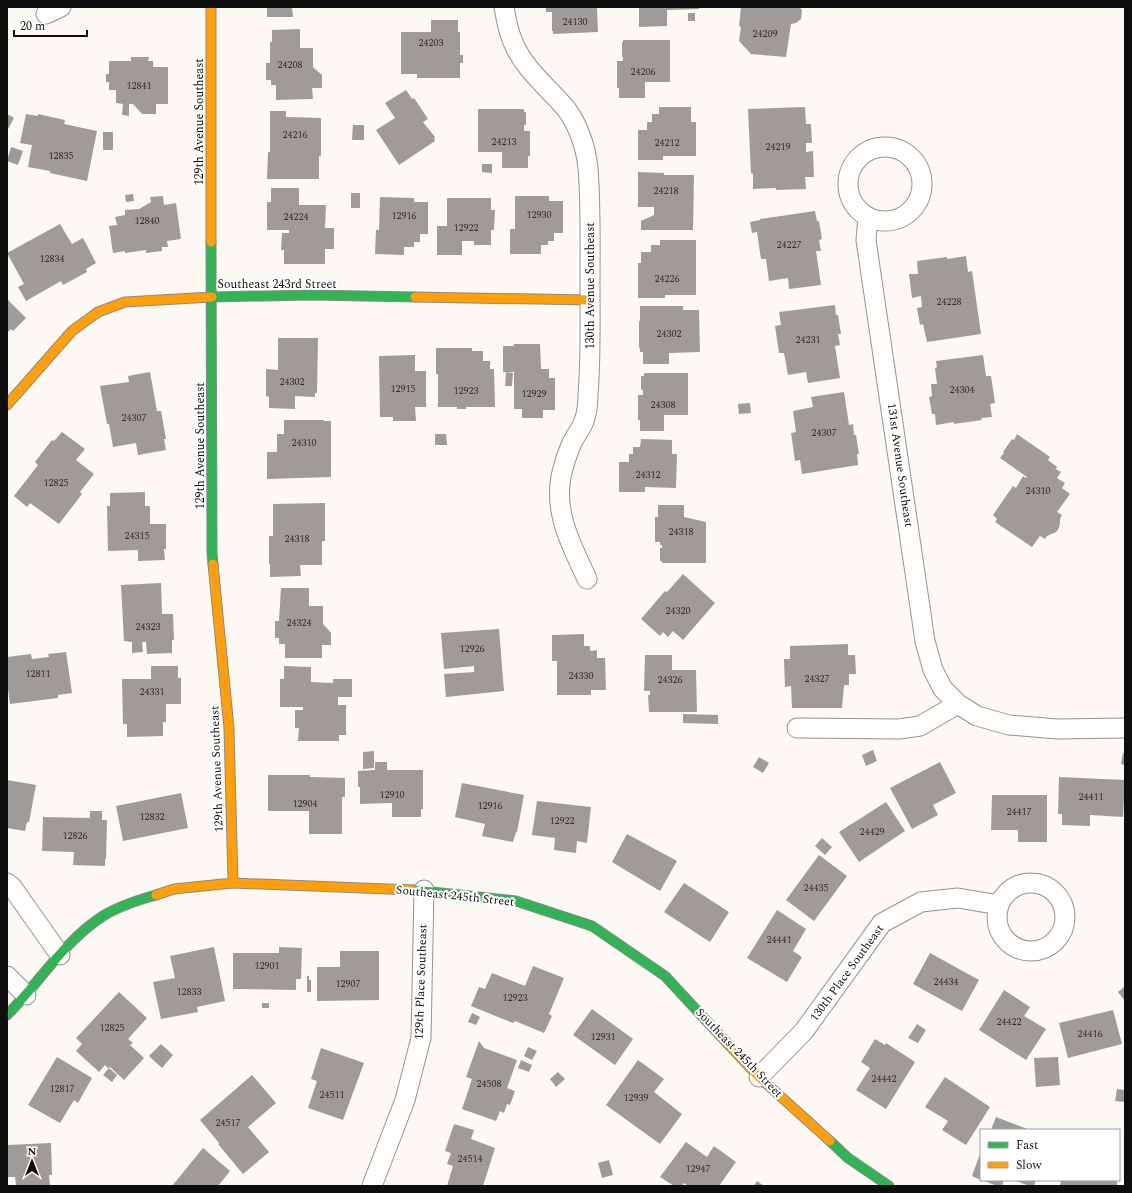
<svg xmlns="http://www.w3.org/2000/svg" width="1132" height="1193" font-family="Spectral,serif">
<rect width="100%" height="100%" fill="#fcf8f4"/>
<!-- building -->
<path fill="#9f9b99" d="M267,7H292L293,17H267Z
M546,7H597L598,32L553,34V31H552V12H546Z
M639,7H699V9L667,10V26L639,27Z
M741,7H799L802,10L801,19L796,23L791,24L786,57L751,54L739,41L741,27L739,26Z
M688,13H695V21H688Z
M431,20H458V32H460V55H463V63H460V78H417V74H401V32H431Z
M300,29V48H313V67L322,75V88H312L313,99L276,100V85H271V80H266V63H270V42H272V30Z
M623,40H670V82H645V98H619V88H617V61H623V57H622V42H623Z
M131,57H149L148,61H153V67H168V104H156V114H142L133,104H129V116L122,115L123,104L116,103V90H109V82H106V74H109V61H131Z
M406,90L412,99L414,98L428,119L423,122L435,137L434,138L435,141L399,165L376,130L395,118L385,103Z
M659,107H691V122H696V156H663V160H638V130H647V122H652V114H659Z
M805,107L806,124H811L812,143H806V152L813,151L814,177H805L806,189L776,190V188L753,189V174L751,173L748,109Z
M478,109H524V112H526V125H524V131H530V156H528V168H502V152H478Z
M270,111H286V117L321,118V156H319V179H267L268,152H270Z
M7,114L14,118L7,131Z
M26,114L38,116V114L65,120L64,124L97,131L87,181L50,173V171L28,167L32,145L20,143Z
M353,125H364V140H352Z
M103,132H113V150H103Z
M11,147L23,151L18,165L7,161Z
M482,164H492V173L482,172Z
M638,172L664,173V175H694L693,230H641V221L654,215V207H638Z
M271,188H299V205H326L325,228H334V249H325V264H284V250H281L282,233H289V230H267V202H271Z
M351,193H360V208H351Z
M133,194L134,201L126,202L125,195Z
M163,196L164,205L176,203L181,239L167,241L168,247H162V251L146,253V250L125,253V251L113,253L109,226L117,225L115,217L125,215V210L139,209L151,202L150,197Z
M515,196H549V201H563V233H554V241H548V245H541V254H510V229H515Z
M380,197L414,198V202H428V234H420V242H414V247H404V255L375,254L376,230H379Z
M447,198H491V210H495L494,230H491V245H474V241H462V255H437V226H447Z
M815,211L817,221H819L822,239L819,240L821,251H816L821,285L789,289L788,278L769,281L766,259H761L757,232L752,233L750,222L760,220V219Z
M60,224L72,244L83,238L96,263L86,269L87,272L63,285L61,281L26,301L18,287L24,284L7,253Z
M660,240H696V295H665V298H638V263H641V252H651V245H660Z
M966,256L968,272L972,271L981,334L927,342L923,324L920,325L917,308L922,307L921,296L912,298L909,274H918L917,261L947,257V259Z
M7,299L26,318L13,331L11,329L7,333Z
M835,305L836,315H838L841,334H838L840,345L835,346L840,378L808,383L806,372L788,375L784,353H779L775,326L781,325L779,312Z
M640,306H683V310H699L700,352L669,353V364H643V352H640V348H639V321H640Z
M278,338H318L317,393H315V397L295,396V409L269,408V397L266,396V369L278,370Z
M514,344H540L541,369H549V378H555V410H543V418H522V409H514V372H503V346H514Z
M436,348H472V351H483V361H490V369H494L495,407H466V409H457V407H438V374H436Z
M415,355V371H426V407H415L416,421H393V417H380L379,356Z
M983,355L986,376H991L995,403L990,404L992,417L981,418L982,420L954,424V422L936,425L935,414H932L929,397L932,396L931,384H937L935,368L937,367L936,361Z
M150,372L157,411H161L166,439H164L166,450L138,455L136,443L113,447L109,424H107L100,386L129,382L128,376Z
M506,372L513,373L512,386H505Z
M644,373H688V415H664V431H640V420H638V395H643V391L641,389V376H644Z
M844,392L849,425L853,424L854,435H856L859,454H857L858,465L802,474L800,460L795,461L791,433L796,432L793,411L813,407L811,397Z
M750,403L751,413L739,414L738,404Z
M284,420H324V421H331V477L267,479V452H277V434H284Z
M62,432L85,449L76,460L94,474L80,492L82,494L59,524L30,503L27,507L14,496L38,465L35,462L52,440L54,441Z
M435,434H446L447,445H435Z
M1017,434L1050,457L1048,460L1057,467L1056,469L1061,472L1057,478L1065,483L1062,488L1070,494L1057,512L1062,515L1060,519V524L1059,528L1056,532L1047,536L1045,539L1040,536L1032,547L995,522L997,519L993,515L1013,486L1016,488L1023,476L1026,478L1027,477L1000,458L1004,453L1003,452L1012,439L1014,440Z
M641,439L672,440V454H677L676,488L645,487V492H619V462H629V454H633V447H640Z
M145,492V506H150V524H166V549H164L165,560L138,561V550L108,551L107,506H110V493Z
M325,503V541H322V565H300L301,576L270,577V564H269V536H273V504Z
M658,505H684V517L706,522V563H662V561H660V548H662V545H660V542H655V517H658Z
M683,574L715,603L683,640L673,631L668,637L663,632L660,636L641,619L665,591L667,592Z
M161,583L162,614H173L174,640H172V653L147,654L146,642H142L143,652L132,653V642L124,641L121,585Z
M281,588H309V606H323V624L331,633V645H322V658H285V644H279V638H275V621H279Z
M499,629L504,691L446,697L444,674L474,672V666L444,669L441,633Z
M584,634V646H590V651L597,650V658H605L606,690H591V695H557V661H552V635Z
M848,644V655H855L856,674H849V685H844L842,708H792L791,686L785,687L784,659H790V646Z
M66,652L72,693L58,695V698L10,704L8,689H7V657L31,654L32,659L49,657L48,654Z
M645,655H672V670H696L697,712H649L648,695H650V691H644Z
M151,666H178V678H181V704H166V722H163V736L127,737V724H123L122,679H151Z
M284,666L311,667V682L333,683V679H352V697H338V705H346V735H339V741H298L299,728H295V710H303V707H280V679H284Z
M683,714L718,715V724L683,723Z
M873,750L877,761L866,766L862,755Z
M374,751V768L363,769V752Z
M1123,753L1125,754V765L1121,764Z
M759,757L769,763L763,773L753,767Z
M375,762H387V770H423V809H421V817H392V803L360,804V787H358V771L375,770Z
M940,762L956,793L933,805L938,815L912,829L890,788Z
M268,775H310V777L345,778V797H342V834H309V811H268Z
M1059,777L1125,780L1123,817L1090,815V826L1062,825V814H1058Z
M7,780L36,785L29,822H27L25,831L7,828Z
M462,783L524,795L517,832H516L513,842L482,836L485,824L455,817Z
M181,793L188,828L123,841L116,806Z
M992,795H1047V842H1018V830H991Z
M537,801L591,807L587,843L577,841L576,853L554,850L555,838L532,835Z
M886,802L905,831L859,862L839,832Z
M90,811H102V820H107L106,859H105V866L73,865L74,852L42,851L43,817L90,818Z
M627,834L677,861L660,891L612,862Z
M822,838L832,847L825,855L815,846Z
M819,855L847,876L814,921L786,900Z
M684,883L729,912L710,942L664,912Z
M777,910L806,929L793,951L802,957L787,982L747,958Z
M214,947L225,1001L197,1007L198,1012L161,1019L153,982L175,978L170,956Z
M279,947L302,948L301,979H296V990L233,989V953H279Z
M340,951H379V1000L317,1001V967H340Z
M930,953L979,980L962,1011L913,984Z
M533,966L564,978L549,1014L552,1016L544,1033L515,1021L513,1023L471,1006L479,987L485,989L492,973L525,986Z
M307,976H309V980H311V992H307Z
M1125,986V1001L1118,992Z
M1004,990L1030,1007L1024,1016L1046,1029L1026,1060L979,1030Z
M119,992L147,1018L128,1039L133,1043L130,1045L144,1058L124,1080L110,1067L108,1068L105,1065L99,1072L76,1051L82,1044L76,1038Z
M262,1003H269V1008H262Z
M592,1009L633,1039L615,1065L573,1035Z
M1113,1010L1122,1044L1068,1058L1059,1023Z
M472,1013L480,1017L476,1025L468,1022Z
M917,1024L926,1030L918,1043L908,1038Z
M875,1039L885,1045L886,1043L915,1062L886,1109L856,1090L870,1068L861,1062Z
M479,1041L484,1048L517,1060L507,1088L515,1091L510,1105L507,1104L504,1113L500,1111L496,1121L462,1109L472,1079L466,1077Z
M161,1044L173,1055L162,1068L149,1056Z
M528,1047L537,1051L532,1060L524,1056Z
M321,1048L364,1063L343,1120L308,1108L317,1081L311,1079Z
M57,1057L92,1078L78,1103L74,1100L60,1123L28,1105Z
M1058,1057L1060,1085L1036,1087L1034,1058Z
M521,1060L532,1065L529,1072L518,1068Z
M638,1060L664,1079L654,1092L682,1114L660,1144L606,1105Z
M109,1068L117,1075L112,1082L103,1075Z
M558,1072L565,1079L556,1087L550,1079Z
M252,1075L276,1103L248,1127L269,1152L243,1174L218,1144L219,1143L200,1120Z
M945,1077L990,1107L966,1145L942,1130L948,1121L925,1107Z
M1117,1089L1125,1090V1102L1115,1101Z
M996,1117L1030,1130H991Z
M454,1124L474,1130L471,1139L495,1148L483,1186H447L453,1166L447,1164L451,1153L445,1151Z
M686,1142L707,1157L714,1146L736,1162L719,1186H688L684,1183L682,1186H674L660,1177Z
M51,1143L52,1175H49L50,1186H16L15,1177H7V1145Z
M203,1148L230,1171L218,1186H172Z
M981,1151V1180L972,1176Z
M609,1160L613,1175L602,1178L598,1163Z
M982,1180H1004L1002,1186H997Z
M1014,1180H1036L1034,1186H1029Z
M1061,1180H1117V1186H1060Z
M757,1181L764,1186H754Z"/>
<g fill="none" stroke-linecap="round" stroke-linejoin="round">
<defs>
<path id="street" d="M504,7C506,19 508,31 513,42C523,67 545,85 562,104C577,120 586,147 588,168C591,207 590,246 590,284C590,321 591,358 588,394C588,403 587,413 584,421C581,430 574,437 571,445C567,455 563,466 561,477C554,514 572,546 587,579
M46,14L61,7
M848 184a37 37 0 1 1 74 0a37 37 0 1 1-74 0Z
M868,217L866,240L925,641L933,670L943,689L958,704
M797,728L899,729L920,726L958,704L977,716L1009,725L1057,729L1125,728
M7,883L12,887L60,955
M997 917a34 34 0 1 1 68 0a34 34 0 1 1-68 0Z
M7,976L26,995
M759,1077L804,1031L882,923L921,902L958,898L999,905
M372,1186L405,1100L421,1038L424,890"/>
<path id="fast" d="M211,242L212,553L213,564
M212,297L311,295L415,297
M413,890L516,901L592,926L665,976L715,1030
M7,1015C39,983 64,941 103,916C119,906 138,900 156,895
M830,1141L848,1158L889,1186"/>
<path id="slow" d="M211,7V242
M415,297L590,300
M7,405L72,331L98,312L125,302L212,297
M213,564L229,728L233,883
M156,895L174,889L233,883L413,890
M715,1030L759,1077L830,1141"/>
</defs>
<!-- street casing -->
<use href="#street" stroke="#959392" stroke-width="21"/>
<!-- fast casing -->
<use href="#fast" stroke="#8c8a88" stroke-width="11"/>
<!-- slow casing -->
<use href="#slow" stroke="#8c8a88" stroke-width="11"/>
<!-- street -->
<use href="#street" stroke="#fffefd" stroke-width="19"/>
<!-- fast -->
<use href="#fast" stroke="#30b455" stroke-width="9"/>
<!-- slow -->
<use href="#slow" stroke="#ff9f0a" stroke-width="9"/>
</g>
<g text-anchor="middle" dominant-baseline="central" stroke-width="4" stroke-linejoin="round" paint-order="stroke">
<!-- number labels -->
<g font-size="10" fill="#323131">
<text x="575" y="22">24130</text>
<text x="765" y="34">24209</text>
<text x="431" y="43">24203</text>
<text x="290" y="65">24208</text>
<text x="643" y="72">24206</text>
<text x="139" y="86">12841</text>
<text x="295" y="135">24216</text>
<text x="504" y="142">24213</text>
<text x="667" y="143">24212</text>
<text x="778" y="147">24219</text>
<text x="61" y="156">12835</text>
<text x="666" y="191">24218</text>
<text x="539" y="215">12930</text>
<text x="404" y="216">12916</text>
<text x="296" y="217">24224</text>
<text x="147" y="221">12840</text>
<text x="466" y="228">12922</text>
<text x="789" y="245">24227</text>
<text x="52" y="259">12834</text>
<text x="667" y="279">24226</text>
<text x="949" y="302">24228</text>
<text x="669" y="334">24302</text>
<text x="808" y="340">24231</text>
<text x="292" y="382">24302</text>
<text x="403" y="389">12915</text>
<text x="962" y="390">24304</text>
<text x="466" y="391">12923</text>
<text x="534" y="394">12929</text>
<text x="663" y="405">24308</text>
<text x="134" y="418">24307</text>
<text x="824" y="433">24307</text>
<text x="304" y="443">24310</text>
<text x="648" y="475">24312</text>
<text x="56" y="483">12825</text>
<text x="1038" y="491">24310</text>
<text x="681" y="532">24318</text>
<text x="137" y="536">24315</text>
<text x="297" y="539">24318</text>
<text x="678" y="611">24320</text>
<text x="299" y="623">24324</text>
<text x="148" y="627">24323</text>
<text x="472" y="649">12926</text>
<text x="38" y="674">12811</text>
<text x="581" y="676">24330</text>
<text x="817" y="679">24327</text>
<text x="670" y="680">24326</text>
<text x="152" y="692">24331</text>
<text x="392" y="795">12910</text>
<text x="1091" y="797">24411</text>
<text x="305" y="804">12904</text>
<text x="490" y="806">12916</text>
<text x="1019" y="812">24417</text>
<text x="152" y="817">12832</text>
<text x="562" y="821">12922</text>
<text x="872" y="832">24429</text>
<text x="75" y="836">12826</text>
<text x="816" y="888">24435</text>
<text x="779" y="940">24441</text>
<text x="267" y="966">12901</text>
<text x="946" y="982">24434</text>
<text x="348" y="984">12907</text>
<text x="189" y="992">12833</text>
<text x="515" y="998">12923</text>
<text x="1009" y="1022">24422</text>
<text x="112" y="1028">12825</text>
<text x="1090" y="1034">24416</text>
<text x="603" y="1037">12931</text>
<text x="884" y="1079">24442</text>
<text x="489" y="1084">24508</text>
<text x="62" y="1089">12817</text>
<text x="332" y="1095">24511</text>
<text x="636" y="1098">12939</text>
<text x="228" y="1123">24517</text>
<text x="470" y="1159">24514</text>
<text x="698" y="1169">12947</text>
</g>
<!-- street labels -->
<g font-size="12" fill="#0e0e0e" stroke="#fff">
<text transform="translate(199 122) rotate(-90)">129th Avenue Southeast</text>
<text x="277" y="284">Southeast 243rd Street</text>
<text transform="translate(590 286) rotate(-90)">130th Avenue Southeast</text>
<text transform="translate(200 446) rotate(-90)">129th Avenue Southeast</text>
<text transform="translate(900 465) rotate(82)">131st Avenue Southeast</text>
<text transform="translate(217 769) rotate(-92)">129th Avenue Southeast</text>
<text transform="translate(455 896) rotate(6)">Southeast 245th Street</text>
<text transform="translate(847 973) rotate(-54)">130th Place Southeast</text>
<text transform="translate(421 982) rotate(-88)">129th Place Southeast</text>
<text transform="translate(739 1053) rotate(46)">Southeast 245th Street</text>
</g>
</g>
<!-- border -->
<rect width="1132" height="1193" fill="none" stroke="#0e0e0e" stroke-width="16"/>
<!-- legend -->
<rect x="980" y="1129" width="140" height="52" fill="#ffffff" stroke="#9f9f9f"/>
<rect x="988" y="1142" width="20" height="6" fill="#30b455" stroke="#9f9f9f"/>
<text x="1016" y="1149" font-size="12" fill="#0e0e0e">Fast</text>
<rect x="988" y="1162" width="20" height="6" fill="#ff9f0a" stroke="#9f9f9f"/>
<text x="1016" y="1169" font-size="12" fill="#0e0e0e">Slow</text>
<!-- north arrow -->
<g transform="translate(32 1161)" stroke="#ffffff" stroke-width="3" paint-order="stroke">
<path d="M0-3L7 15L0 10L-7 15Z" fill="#0e0e0e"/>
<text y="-6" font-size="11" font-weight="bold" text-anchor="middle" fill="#0e0e0e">N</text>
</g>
<!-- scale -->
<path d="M14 30v6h73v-6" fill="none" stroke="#0e0e0e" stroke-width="2"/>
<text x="20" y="30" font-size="12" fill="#0e0e0e" stroke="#ffffff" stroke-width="3" paint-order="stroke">20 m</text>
</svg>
